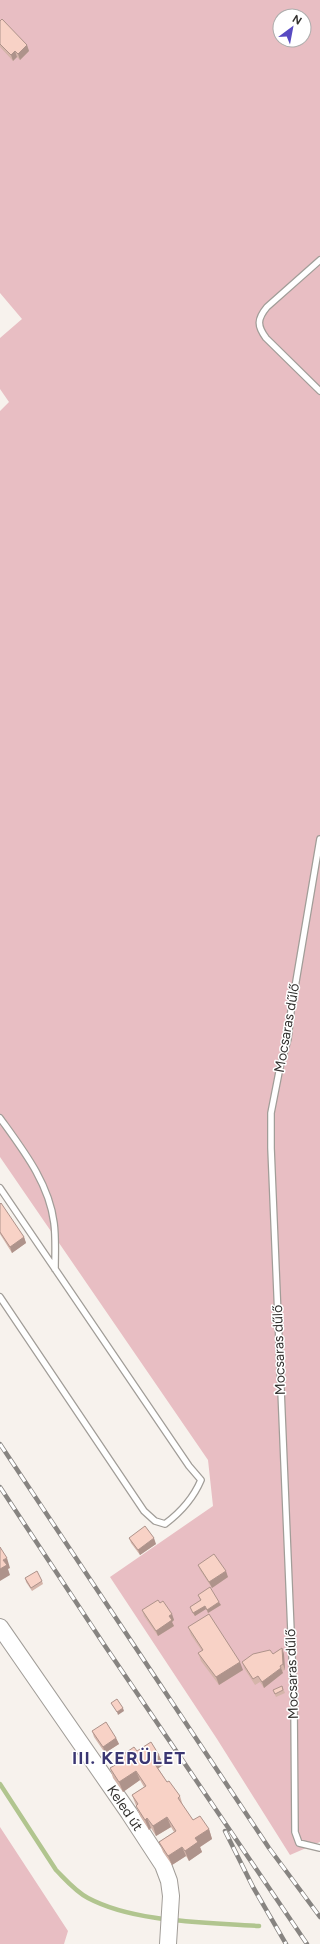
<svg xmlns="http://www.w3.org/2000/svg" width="320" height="1944" font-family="Figtree,sans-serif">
<rect width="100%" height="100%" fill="#f7f2ed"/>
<!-- green -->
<path fill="#e8bec3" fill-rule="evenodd" d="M0,0H320V1842L290,1855L217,1739L110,1577L213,1506L208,1460L0,1157V411L9,402L0,389V338L22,319L0,293ZM280,16H304V40H280Z
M0,1827L68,1931L64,1944H0Z"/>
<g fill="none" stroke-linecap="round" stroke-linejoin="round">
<!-- stream -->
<path stroke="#b1c58f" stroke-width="4.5" d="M0,1784L56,1870C66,1880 75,1891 88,1898C135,1923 206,1922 259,1926"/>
<defs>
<path id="lane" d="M320,260L267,307C257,319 257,326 266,338L320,391
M320,839L291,1011L288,1039L280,1067L271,1113V1148L294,1704L295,1832L299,1843L320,1848
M0,1118C23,1150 49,1183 54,1223C56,1238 55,1254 55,1269
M0,1188L189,1466L201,1480C193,1499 181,1512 165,1524L155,1521L144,1511L0,1297"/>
<g id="secondary">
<path id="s1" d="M0,1627L129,1813L163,1865L169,1881L171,1896L168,1944"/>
</g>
</defs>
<!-- lane casing -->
<use href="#lane" stroke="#a19d98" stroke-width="8"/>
<!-- secondary casing -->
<use href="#secondary" stroke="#a19d98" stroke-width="18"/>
<!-- lane -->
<use href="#lane" stroke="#fff" stroke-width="5.5"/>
<!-- secondary -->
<use href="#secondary" stroke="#fff" stroke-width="16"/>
<defs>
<path id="rail" d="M0,1444L269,1848L320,1917
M0,1487L103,1643L307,1944
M225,1831L253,1887L286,1944"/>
</defs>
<!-- rail casing -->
<use href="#rail" stroke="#878481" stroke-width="4.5"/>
<!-- rail -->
<use href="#rail" stroke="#fff" stroke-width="3" stroke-dasharray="9" stroke-linecap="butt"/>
</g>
<!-- wall -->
<path fill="#d5b5aa" d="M0,21L27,45L29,51L20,60L17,57L13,61L0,47Z
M0,1204L24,1237L26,1243L12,1253L0,1234Z
M129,1538L156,1544L140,1555L131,1543Z
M198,1565L228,1577L212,1588L200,1570Z
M25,1578L42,1581L43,1584L32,1591L26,1582Z
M198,1595L221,1605L208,1613L206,1609L195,1616L190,1607L200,1600Z
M160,1603L172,1614L174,1620L172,1622L174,1626L158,1636L144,1616L142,1610Z
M188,1627L243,1670L219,1685L201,1661L198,1653L202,1651L191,1635Z
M282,1648L284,1654L285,1670L282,1671L283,1673L264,1688L260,1682L255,1685L244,1668L242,1662L273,1654Z
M282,1686L285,1693L276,1697L273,1690Z
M92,1731L116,1738L119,1744L105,1753L94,1737Z
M137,1751L159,1755L163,1765L158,1768L167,1782L180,1796L183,1806L193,1820L209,1829L212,1839L200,1847L202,1852L189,1861L186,1856L172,1865L163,1852L159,1842L174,1832L171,1827L156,1836L151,1828L149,1830L140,1816L132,1795L144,1787L140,1780L123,1792L113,1778L110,1768L123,1760L121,1756Z"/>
<!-- shaded-wall -->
<path fill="#ae938b" d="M27,45L29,51L20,60L18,54Z
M15,51L17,57L13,61L11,55Z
M24,1237L26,1243L12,1253L10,1247Z
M154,1538L156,1544L140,1555L138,1550Z
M7,1558L10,1568L8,1569L10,1575L0,1581V1569L3,1560Z
M226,1571L228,1577L212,1588L209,1582Z
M219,1602L221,1605L208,1613L207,1610Z
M205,1606L206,1609L195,1616L193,1613Z
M172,1614L174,1620L172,1622L174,1626L158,1636L156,1631L169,1616Z
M282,1648L284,1654L285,1670L283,1664Z
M240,1662L243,1670L219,1685L216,1677Z
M281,1668L283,1673L264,1688L262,1682Z
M123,1708L124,1711L118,1715L117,1712Z
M116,1738L119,1744L105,1753L103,1747Z
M159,1755L163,1765L156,1770L152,1760Z
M136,1771L140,1780L123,1792L119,1782Z
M167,1817L171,1827L156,1836L153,1826Z
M147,1818L151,1828L149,1830L145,1820Z
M209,1829L212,1839L200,1847L202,1852L189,1861L185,1851L195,1838Z
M182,1847L186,1856L172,1865L168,1856Z"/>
<!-- building -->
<path fill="#f8d2c6" stroke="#ae938b" d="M2,19L27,45L18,54L15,51L11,55L0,44V21Z
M1,1203L24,1237L10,1247L0,1232V1204Z
M145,1526L154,1538L138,1550L129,1538Z
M0,1547L7,1558L3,1560L7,1565L0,1569Z
M214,1554L226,1571L209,1582L198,1565Z
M37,1571L42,1581L31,1588L25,1578Z
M210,1587L219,1602L207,1610L205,1606L193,1613L190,1607L201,1600L198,1595Z
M158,1600L160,1603L163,1601L172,1614L169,1616L172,1620L156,1631L142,1610Z
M209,1614L240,1662L216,1677L198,1653L203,1650L188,1627Z
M282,1648L283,1664L280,1666L281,1668L262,1682L258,1676L253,1679L242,1662L253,1654L270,1650L273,1654Z
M282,1686L283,1690L275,1694L273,1690Z
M117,1699L123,1708L117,1712L111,1703Z
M106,1722L116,1738L103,1747L92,1731Z
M151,1742L159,1755L152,1760L167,1782L169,1781L180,1796L178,1798L193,1820L200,1816L209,1829L195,1838L198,1842L185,1851L182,1847L168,1856L159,1842L176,1831L167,1817L153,1826L147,1818L145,1820L136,1806L138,1804L132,1795L146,1786L136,1771L119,1782L110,1768L124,1760L121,1756L134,1747L137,1751Z"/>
<g text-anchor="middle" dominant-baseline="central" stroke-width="3" stroke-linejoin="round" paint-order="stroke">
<!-- street labels -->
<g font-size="14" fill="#33312f" stroke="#fff">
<text transform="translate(287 1028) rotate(-80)">Mocsaras dűlő</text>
<text transform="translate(279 1350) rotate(-92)">Mocsaras dűlő</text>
<text transform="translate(292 1674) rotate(-92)">Mocsaras dűlő</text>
<text stroke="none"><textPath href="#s1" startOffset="220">Keled út</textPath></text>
</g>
<!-- district labels -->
<g font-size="18" font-weight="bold" letter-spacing="1" fill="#3a3672" stroke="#fff">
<text x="129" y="1758">III. KERÜLET</text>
</g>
</g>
<!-- north arrow -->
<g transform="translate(292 28) rotate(32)"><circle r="19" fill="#ffffff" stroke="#adadac"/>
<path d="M0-3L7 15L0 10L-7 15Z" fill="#584ac2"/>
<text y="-6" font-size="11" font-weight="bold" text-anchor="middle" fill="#33312f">N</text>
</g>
</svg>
